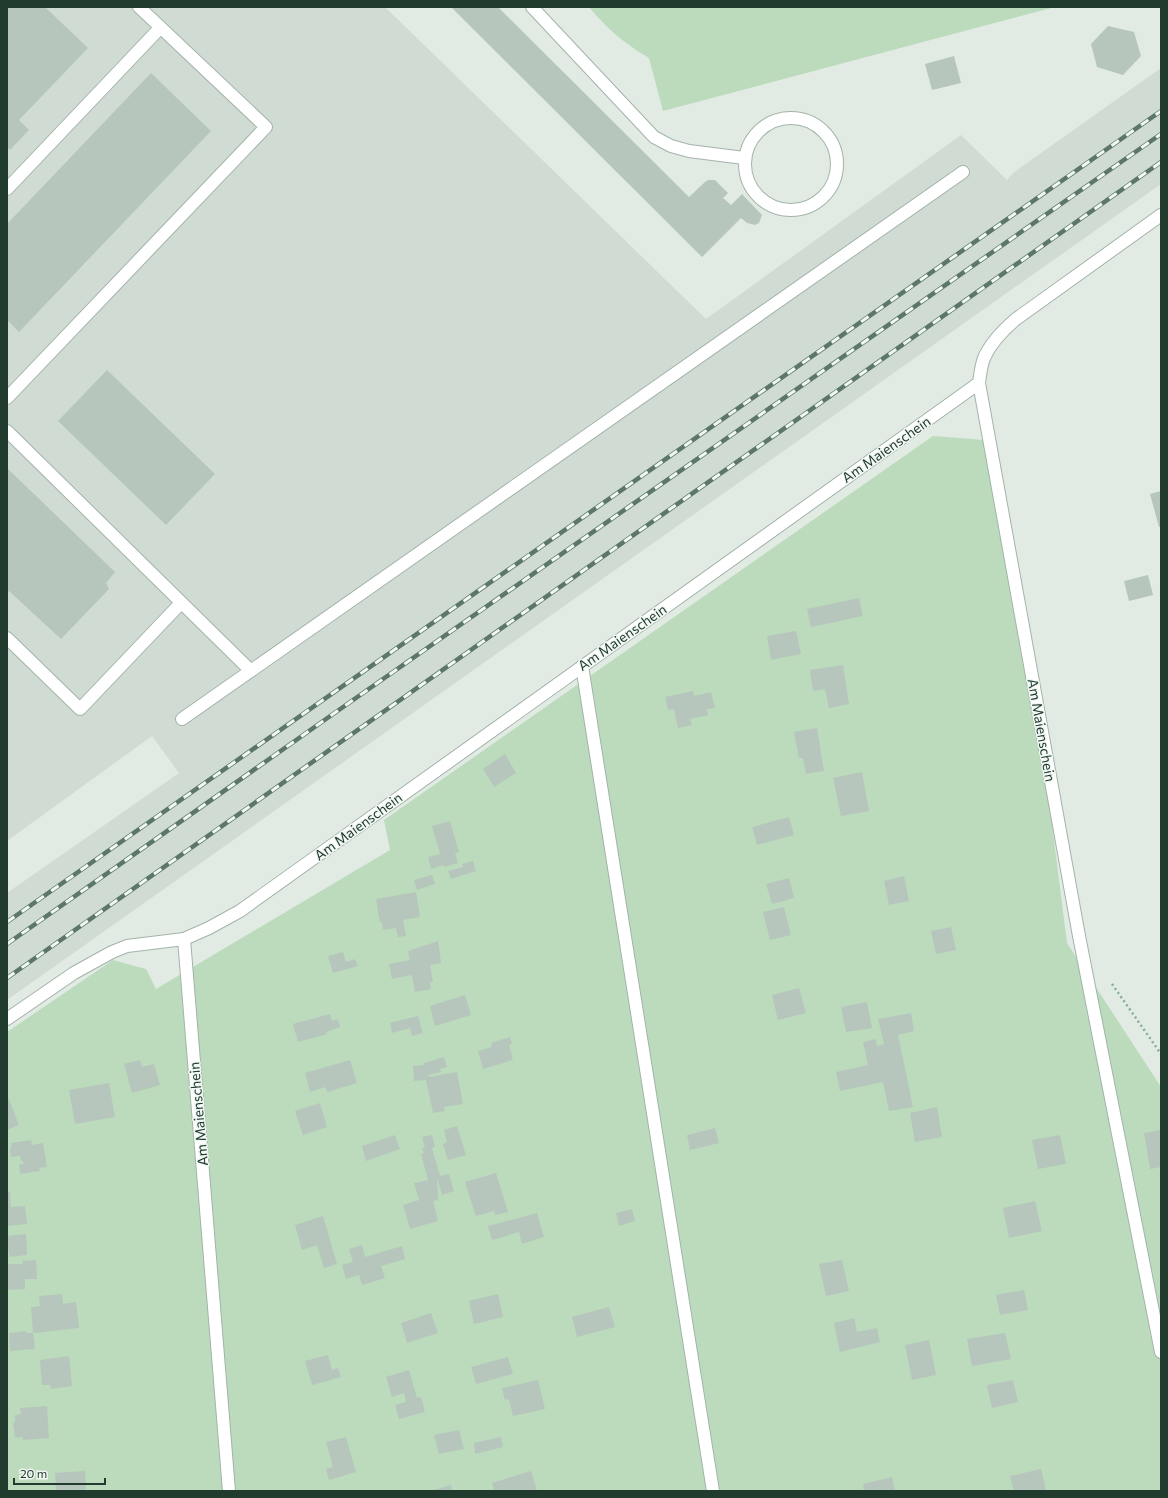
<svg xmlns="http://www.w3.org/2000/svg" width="1168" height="1498" font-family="Commissioner,sans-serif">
<rect width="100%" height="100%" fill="#e1ebe4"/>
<!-- built -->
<path fill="#cfdbd3" d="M7,7H385L706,319L961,135L1007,180L1013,173L1161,68V184L7,1000V893L179,773L152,736L7,841Z"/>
<!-- green -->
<path fill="#bbdbbc" d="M589,7H1055L663,111L649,58C625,44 606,28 589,7Z
M933,436L984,440L1036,698L1067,943L1161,1087V1491H7V1032L113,960L146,969L156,989L390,850L384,820Z"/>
<!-- building -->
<path fill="#b6c6bd" d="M7,7H45L88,48L19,120L29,130L10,150L7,147Z
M451,7H498L689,197L705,182L708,180H715L728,193L723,198L731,205L742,194L762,215L759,223L755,225L747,223L741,218L702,257Z
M1108,26L1134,32L1141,56L1123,75L1097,67L1091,44Z
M954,56L961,83L932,90L925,64Z
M151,73L211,131L19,332L7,320V224Z
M107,370L215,474L166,525L58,421Z
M7,468L115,572L106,583L109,589L61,639L9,591L7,593Z
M1161,491V527H1159L1150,494Z
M1148,575L1153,595L1129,601L1124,581Z
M859,598L863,616L811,627L807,609Z
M796,631L801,654L771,660L767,636Z
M843,665L849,704L829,708L825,689L813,691L810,670Z
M693,691L694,696L711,692L715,708L707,709L708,715L690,719L692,725L678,728L674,709L668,710L665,697Z
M817,728L824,771L806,774L803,758H799L794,732Z
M505,754L516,773L494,787L483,769Z
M862,772L869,811L841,816L833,778Z
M789,817L794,835L757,845L752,827Z
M450,821L459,852L455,853L458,863L444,867L443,865L431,869L428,857L440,854L432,826Z
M473,861L476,871L451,879L448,871L463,867L462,864Z
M432,875L435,884L417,890L414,880Z
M904,876L909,901L889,905L884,881Z
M789,878L794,898L772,904L766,884Z
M416,892L420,917L403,920L406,936L398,937L396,928L383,930L382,922L380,923L376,899Z
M784,907L791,935L770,940L763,912Z
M951,927L956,950L936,954L931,931Z
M438,941L441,963L430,965L433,982H430L431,989L415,992L412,975L392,979L389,964L410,960L408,951Z
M343,952L346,962L355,959L358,966L333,973L328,956Z
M799,988L806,1013L778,1020L772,995Z
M465,995L471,1015L435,1026L430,1006Z
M867,1002L872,1028L846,1032L841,1007Z
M911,1013L914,1031L898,1035L913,1107L889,1111L883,1082L840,1091L836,1072L868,1065L863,1042L876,1039L877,1046L884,1044L878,1019Z
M330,1014L332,1021L338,1019L340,1027L326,1032L327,1034L298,1042L293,1024Z
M418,1016L423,1033L412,1036L410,1028L392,1033L390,1023Z
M510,1037L512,1044L509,1045L513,1060L483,1069L478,1051L492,1047L491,1043Z
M444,1057L447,1067L440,1069L441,1072L428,1075L429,1077L457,1072L463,1104L444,1107L445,1111L433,1113L426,1080L414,1081L413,1066L424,1065V1063Z
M140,1060L142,1067L154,1064L160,1085L132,1093L124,1064Z
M350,1060L357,1083L327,1092L325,1087L310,1092L305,1073Z
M109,1083L115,1117L75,1124L69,1090Z
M9,1099L19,1125L7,1130V1100Z
M320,1103L327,1127L303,1135L295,1111Z
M937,1107L942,1137L915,1142L910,1113Z
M457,1126L466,1155L448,1160L443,1144L447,1142L444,1130Z
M715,1128L719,1143L690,1150L687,1135Z
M1161,1130V1167L1150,1169L1144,1133Z
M395,1135L400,1149L366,1161L362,1146Z
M432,1135L435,1147L432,1148L440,1176L449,1174L454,1191L442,1195L437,1177L438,1200L433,1201L438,1221L410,1229L403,1205L419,1200L414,1183L428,1180L421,1154L424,1153L422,1148H425L422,1137Z
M1060,1135L1066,1164L1038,1169L1032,1140Z
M31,1140L32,1145L43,1143L47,1167L39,1168L40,1171L20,1174L19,1164H24L23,1161H21L20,1156L11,1157L10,1147H12L11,1143Z
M496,1173L508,1212L495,1215L494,1211L476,1216L465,1182Z
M7,1192H10L11,1207L25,1206L27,1224L7,1226Z
M1035,1201L1042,1231L1009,1238L1003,1208Z
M632,1209L635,1221L619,1226L616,1213Z
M537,1213L544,1237L522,1244L519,1232L492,1240L488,1226Z
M323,1216L337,1264L324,1268L317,1245L302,1250L295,1225Z
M26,1234L27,1255L9,1257L7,1236Z
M362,1245L365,1257L402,1246L405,1259L381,1266L385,1278L362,1285L359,1275L346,1279L342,1265L353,1262L349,1249Z
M36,1260L37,1279H25V1289L7,1290V1264H23L22,1261Z
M842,1260L849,1291L826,1296L819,1264Z
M1024,1290L1028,1310L1000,1315L996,1295Z
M62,1294L63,1304L76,1302L79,1328L33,1333L31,1307L40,1306L39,1296Z
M498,1294L503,1317L474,1324L469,1301Z
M609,1307L615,1327L577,1337L572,1317Z
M431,1313L438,1333L407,1343L401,1323Z
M854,1318L857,1332L877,1328L880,1342L840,1352L834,1323Z
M26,1331V1333H33L35,1349L10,1351L9,1333Z
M1005,1333L1011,1359L972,1366L967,1339Z
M929,1340L936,1375L912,1380L905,1345Z
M328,1355L332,1370L338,1368L341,1377L312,1385L305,1361Z
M69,1356L72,1386L51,1389L50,1385H42L40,1360Z
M508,1357L513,1374L476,1384L471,1367Z
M409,1370L417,1398L421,1397L425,1412L399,1419L395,1405L406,1402L404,1393L392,1397L386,1377Z
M538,1380L545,1409L513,1416L509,1399L505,1400L502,1388Z
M1013,1380L1018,1402L992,1408L987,1385Z
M47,1406L49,1438L23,1440V1437L15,1438L13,1423L15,1422V1415L21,1414L20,1408Z
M459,1430L464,1449L439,1454L434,1435Z
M346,1437L356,1472L329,1480L326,1469L333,1467L326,1442Z
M501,1437L503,1447L475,1454L474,1443Z
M1041,1469L1046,1491H1014L1010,1476Z
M85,1471L86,1489L81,1490V1491L56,1490L55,1473Z
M531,1471L537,1491H494L492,1483Z
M892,1477L895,1491H864L863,1484Z
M451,1485L452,1491H430Z"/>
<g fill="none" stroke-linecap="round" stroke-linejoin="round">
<defs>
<path id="lane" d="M532,7L654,137L671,146L689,151L744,158
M745 164a46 46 0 1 1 92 0a46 46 0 1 1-92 0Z
M7,189L160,28
M979,383L1079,936L1161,1352
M7,398L266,127L139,7
M7,431L251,671
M7,638L80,709L181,603
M582,666L713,1491
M182,719L963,172
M229,1491L184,939L209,928L240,911L979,383C980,375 981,366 984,358C991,342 1003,330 1016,319L1161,215"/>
<path id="street" d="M7,1019L74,973L112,952L127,946L184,939"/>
</defs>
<!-- lane casing -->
<use href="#lane" stroke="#a4b3aa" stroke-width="14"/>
<!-- street casing -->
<use href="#street" stroke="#a4b3aa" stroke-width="14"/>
<!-- path -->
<path stroke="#83ad97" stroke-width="2.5" stroke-dasharray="2 3" stroke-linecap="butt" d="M1112,984L1161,1054"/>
<!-- lane -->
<use href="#lane" stroke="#fff" stroke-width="12"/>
<!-- street -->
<use href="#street" stroke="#fff" stroke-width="12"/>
<defs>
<path id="rail" d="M7,922L1161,111
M7,944L326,719L1161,134
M7,978L1161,162"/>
</defs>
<!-- rail casing -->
<use href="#rail" stroke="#5c776a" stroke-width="4.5"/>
<!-- rail -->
<use href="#rail" stroke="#f1f8f3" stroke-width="3" stroke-dasharray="9" stroke-linecap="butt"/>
</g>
<g text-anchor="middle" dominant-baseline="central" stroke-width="3" stroke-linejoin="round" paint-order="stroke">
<!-- street labels -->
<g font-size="14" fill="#223b2f" stroke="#f1f8f3">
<text transform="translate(886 449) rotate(-35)">Am Maienschein</text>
<text transform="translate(622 637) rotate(-35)">Am Maienschein</text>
<text transform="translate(1042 730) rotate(80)">Am Maienschein</text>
<text transform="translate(358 826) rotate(-36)">Am Maienschein</text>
<text transform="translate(198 1114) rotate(-95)">Am Maienschein</text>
</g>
</g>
<!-- border -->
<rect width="1168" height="1498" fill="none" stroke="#223b2f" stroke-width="16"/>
<!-- scale -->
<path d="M14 1478v6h91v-6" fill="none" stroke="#223b2f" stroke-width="2"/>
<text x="20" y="1478" font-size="12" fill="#223b2f" stroke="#f1f8f3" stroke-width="3" paint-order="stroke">20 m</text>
</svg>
